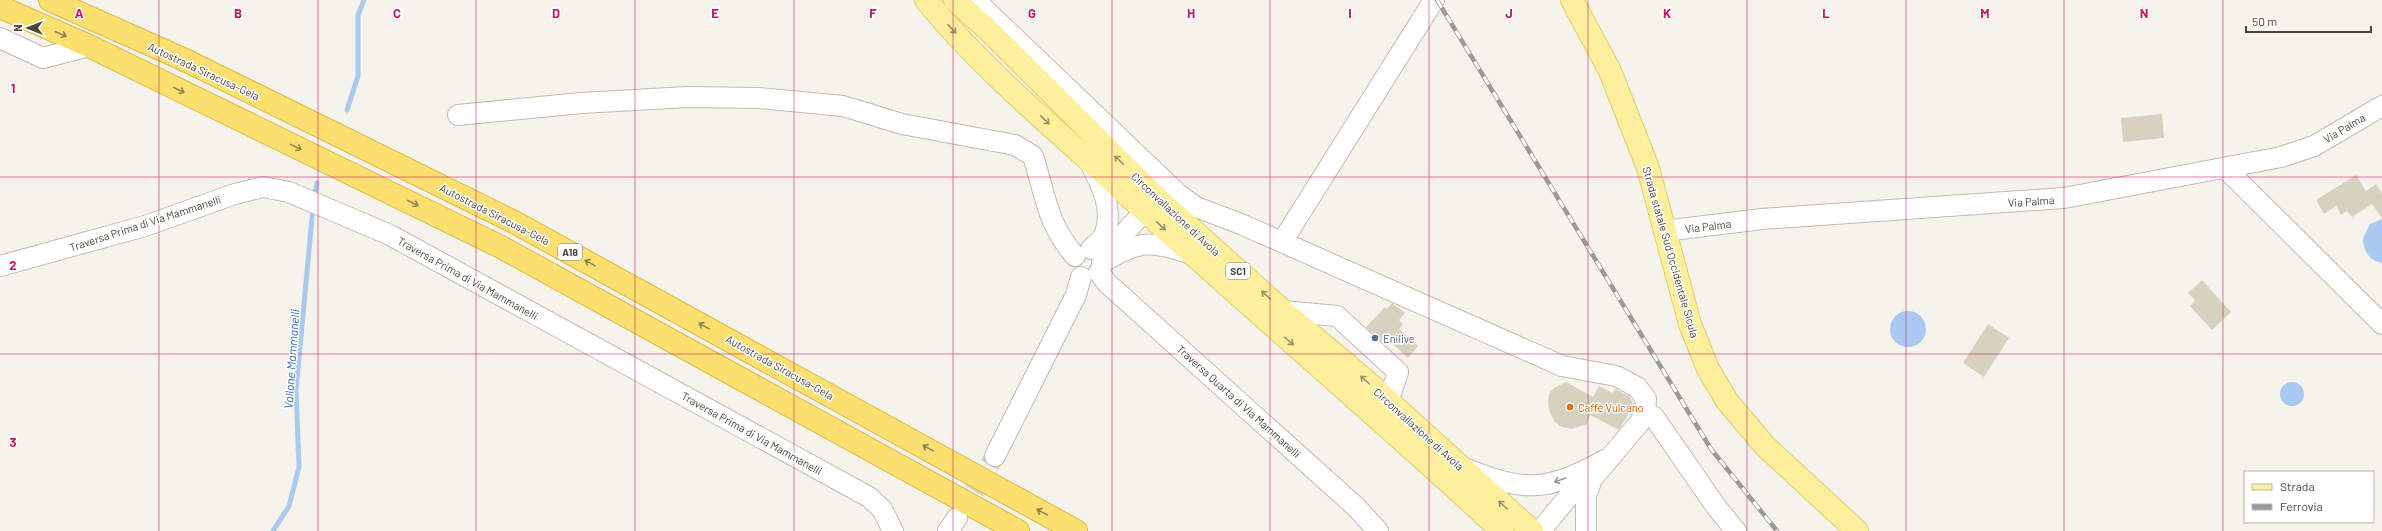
<svg xmlns="http://www.w3.org/2000/svg" width="2382" height="531" font-family="Barlow,sans-serif">
<rect width="100%" height="100%" fill="#f5f3eb"/>
<!-- water -->
<path fill="#a9c9f0" d="M2382,219V263C2369,261 2363,250 2363,238L2370,224Z
M1890 329a18 18 0 1 1 36 0a18 18 0 1 1-36 0Z
M2280 394a12 12 0 1 1 24 0a12 12 0 1 1-24 0Z"/>
<g fill="none" stroke-linecap="round" stroke-linejoin="round">
<!-- stream -->
<path stroke="#a9c9f0" stroke-width="5" d="M347,110L358,76V15L364,0
M314,199L317,183
M273,531L289,506L299,467L296,390L313,207"/>
</g>
<!-- building -->
<path fill="#d7d1c0" d="M2162,114L2164,138L2123,142L2121,118Z
M2356,175L2366,191L2376,184L2382,193V218L2372,204L2352,217L2347,211L2341,215L2336,206L2324,214L2316,200Z
M2202,280L2231,312L2212,330L2190,306L2195,300L2188,293Z
M1392,303L1405,313L1399,320L1403,324L1399,329L1418,346L1408,358L1388,340L1385,344L1366,327L1385,307L1387,309Z
M1988,324L2009,338L1984,377L1963,363Z
M1566,382L1593,397L1599,386L1613,393L1615,389L1629,396L1634,405L1619,430L1590,415L1587,424L1572,429L1562,427L1555,422L1549,411L1548,402L1549,394L1554,388Z"/>
<g fill="none" stroke-linecap="round" stroke-linejoin="round">
<!-- minor-tunnel -->
<path stroke="#d3d0c7" stroke-width="20" stroke-dasharray="20 10" stroke-linecap="butt" d="M958,516L995,456"/>
<defs>
<path id="minor" d="M975,0L1178,194L1196,207L1241,224L1562,366L1616,376L1637,387L1646,399L1645,412L1640,422L1592,479L1586,496V531
M0,38L43,58L89,46
M458,115L581,103L687,97L759,98L843,106L902,124L1015,145L1033,156C1046,196 1046,222 1075,256
M1090,163C1101,184 1115,211 1104,235C1102,240 1095,245 1091,249
M2225,168L2382,324
M1664,231L1762,219L2064,198L2281,157L2314,146L2382,106
M1282,242L1434,0
M1104,255L1155,200
M1102,263C1140,239 1150,241 1192,254
M0,266L145,226L235,194L263,187L289,192L390,235L869,497L882,509L893,531
M1099,272L1107,283L1356,507L1378,531
M1283,311L1337,316L1398,372L1388,402
M1645,412L1654,417L1717,508L1736,531
M995,456L1076,295L1081,277
M1467,469C1526,493 1548,491 1605,460
M948,531L957,518
M1543,531L1545,525L1590,471"/>
<path id="major" d="M926,0C985,73 1066,138 1135,202C1256,313 1381,419 1502,531
M955,0L990,32L1157,198L1283,311L1365,380L1532,531
M1572,0L1610,71L1648,168L1690,324L1708,369L1727,401L1765,446L1857,531"/>
<path id="highway" d="M50,0L185,60L514,222L1076,531
M0,7L89,46L501,247L1018,531"/>
</defs>
<!-- minor casing -->
<use href="#minor" stroke="#c1bdad" stroke-width="22"/>
<!-- major casing -->
<use href="#major" stroke="#e3cf6b" stroke-width="24"/>
<!-- highway casing -->
<use href="#highway" stroke="#dcb83e" stroke-width="24"/>
<!-- minor -->
<use href="#minor" stroke="#fff" stroke-width="20"/>
<!-- major -->
<use href="#major" stroke="#fdef9c" stroke-width="22"/>
<!-- highway -->
<use href="#highway" stroke="#fce06f" stroke-width="22"/>
<defs>
<path id="rail" d="M1437,0L1711,449L1777,531"/>
</defs>
<!-- rail casing -->
<use href="#rail" stroke="#999" stroke-width="4.5"/>
<!-- rail -->
<use href="#rail" stroke="#fff" stroke-width="3" stroke-dasharray="9" stroke-linecap="butt"/>
</g>
<!-- one-way arrows -->
<defs><path id="oneway-shaft" d="M-6 0H5M1.5-3L5.5 0L1.5 3" fill="none" stroke-width="1.6" stroke-linecap="round" stroke-linejoin="round"/></defs>
<g stroke="#9a9265">
<use href="#oneway-shaft" transform="translate(952 29) rotate(47)"/>
<use href="#oneway-shaft" transform="translate(1045 120) rotate(43)"/>
<use href="#oneway-shaft" transform="translate(1119 160) rotate(-136)"/>
<use href="#oneway-shaft" transform="translate(1161 226) rotate(43)"/>
<use href="#oneway-shaft" transform="translate(1266 295) rotate(-138)"/>
<use href="#oneway-shaft" transform="translate(1289 341) rotate(42)"/>
<use href="#oneway-shaft" transform="translate(1365 380) rotate(-138)"/>
<use href="#oneway-shaft" transform="translate(1503 505) rotate(-138)"/>
</g>
<g stroke="#91834e">
<use href="#oneway-shaft" transform="translate(61 34) rotate(23)"/>
<use href="#oneway-shaft" transform="translate(179 90) rotate(26)"/>
<use href="#oneway-shaft" transform="translate(296 147) rotate(26)"/>
<use href="#oneway-shaft" transform="translate(413 203) rotate(26)"/>
<use href="#oneway-shaft" transform="translate(590 263) rotate(-151)"/>
<use href="#oneway-shaft" transform="translate(704 326) rotate(-151)"/>
<use href="#oneway-shaft" transform="translate(928 448) rotate(-151)"/>
<use href="#oneway-shaft" transform="translate(1042 512) rotate(-151)"/>
</g>
<use stroke="#9b9992" href="#oneway-shaft" transform="translate(1560 480) rotate(160)"/>
<!-- grid -->
<path fill="none" stroke="#c2185b" stroke-width="1" stroke-opacity="0.55" d="M159,0V531M318,0V531M476,0V531M635,0V531M794,0V531M953,0V531M1112,0V531M1270,0V531M1429,0V531M1588,0V531M1747,0V531M1906,0V531M2064,0V531M2223,0V531M0,177H2382M0,354H2382"/>
<!-- markers -->
<circle fill="#5c6f8a" stroke="#fff" stroke-width="1.5" cx="1375" cy="338" r="4"/>
<circle fill="#e8710a" stroke="#fff" stroke-width="1.5" cx="1570" cy="407" r="4"/>
<g text-anchor="middle" dominant-baseline="central" stroke-width="3" stroke-linejoin="round" paint-order="stroke">
<!-- shield labels -->
<g fill="#fff" stroke="#807d74" stroke-width="1">
<rect x="558" y="244" width="24" height="16" rx="3"/>
<rect x="1226" y="263" width="24" height="16" rx="3"/>
</g>
<g font-size="10" font-weight="bold" fill="#494538">
<text x="570" y="252">A18</text>
<text x="1238" y="271">SC1</text>
</g>
<!-- street labels -->
<g font-size="11" fill="#494538" stroke="#fff">
<text transform="translate(204 71) rotate(25)">Autostrada Siracusa-Gela</text>
<text transform="translate(2344 128) rotate(-31)">Via Palma</text>
<text transform="translate(2031 201) rotate(-4)">Via Palma</text>
<text transform="translate(495 214) rotate(27)">Autostrada Siracusa-Gela</text>
<text transform="translate(1176 214) rotate(43)">Circonvallazione di Avola</text>
<text transform="translate(145 223) rotate(-18)">Traversa Prima di Via Mammanelli</text>
<text transform="translate(1708 226) rotate(-7)">Via Palma</text>
<text transform="translate(1671 252) rotate(74)">Strada statale Sud Occidentale Sicula</text>
<text transform="translate(468 278) rotate(29)">Traversa Prima di Via Mammanelli</text>
<text transform="translate(780 367) rotate(29)">Autostrada Siracusa-Gela</text>
<text transform="translate(1239 401) rotate(42)">Traversa Quarta di Via Mammanelli</text>
<text transform="translate(1419 429) rotate(42)">Circonvallazione di Avola</text>
<text transform="translate(752 433) rotate(29)">Traversa Prima di Via Mammanelli</text>
</g>
<!-- service labels -->
<g font-size="11" fill="#4e5e75" stroke="#fff" text-anchor="start">
<text x="1383" y="338">Enilive</text>
</g>
<!-- food labels -->
<g font-size="11" fill="#c56008" stroke="#fff" text-anchor="start">
<text x="1578" y="407">Caffè Vulcano</text>
</g>
<!-- water labels -->
<g font-size="12" font-style="italic" fill="#326bb5" stroke="#fff">
<text transform="translate(291 359) rotate(-86)">Vallone Mammanelli</text>
</g>
</g>
<g font-size="13" text-anchor="middle" font-weight="bold" fill="#c2185b" stroke="#fff" stroke-width="3" stroke-linejoin="round" paint-order="stroke">
<text x="79" y="18">A</text>
<text x="238" y="18">B</text>
<text x="397" y="18">C</text>
<text x="556" y="18">D</text>
<text x="715" y="18">E</text>
<text x="873" y="18">F</text>
<text x="1032" y="18">G</text>
<text x="1191" y="18">H</text>
<text x="1350" y="18">I</text>
<text x="1509" y="18">J</text>
<text x="1667" y="18">K</text>
<text x="1826" y="18">L</text>
<text x="1985" y="18">M</text>
<text x="2144" y="18">N</text>
<text x="13" y="93">1</text>
<text x="13" y="270">2</text>
<text x="13" y="447">3</text>
</g>
<!-- legend -->
<rect x="2244" y="471" width="130" height="52" fill="#ffffff" stroke="#b6b5af"/>
<rect x="2252" y="484" width="20" height="6" fill="#fdef9c" stroke="#b6b5af"/>
<text x="2280" y="491" font-size="12" fill="#494538">Strada</text>
<rect x="2252" y="504" width="20" height="6" fill="#999999" stroke="#b6b5af"/>
<text x="2280" y="511" font-size="12" fill="#494538">Ferrovia</text>
<!-- north arrow -->
<g transform="translate(28 28) rotate(270)" stroke="#ffffff" stroke-width="3" paint-order="stroke">
<path d="M0-3L7 15L0 10L-7 15Z" fill="#494538"/>
<text y="-6" font-size="11" font-weight="bold" text-anchor="middle" fill="#494538">N</text>
</g>
<!-- scale -->
<path d="M2246 26v6h125v-6" fill="none" stroke="#494538" stroke-width="2"/>
<text x="2252" y="26" font-size="12" fill="#494538" stroke="#ffffff" stroke-width="3" paint-order="stroke">50 m</text>
</svg>
